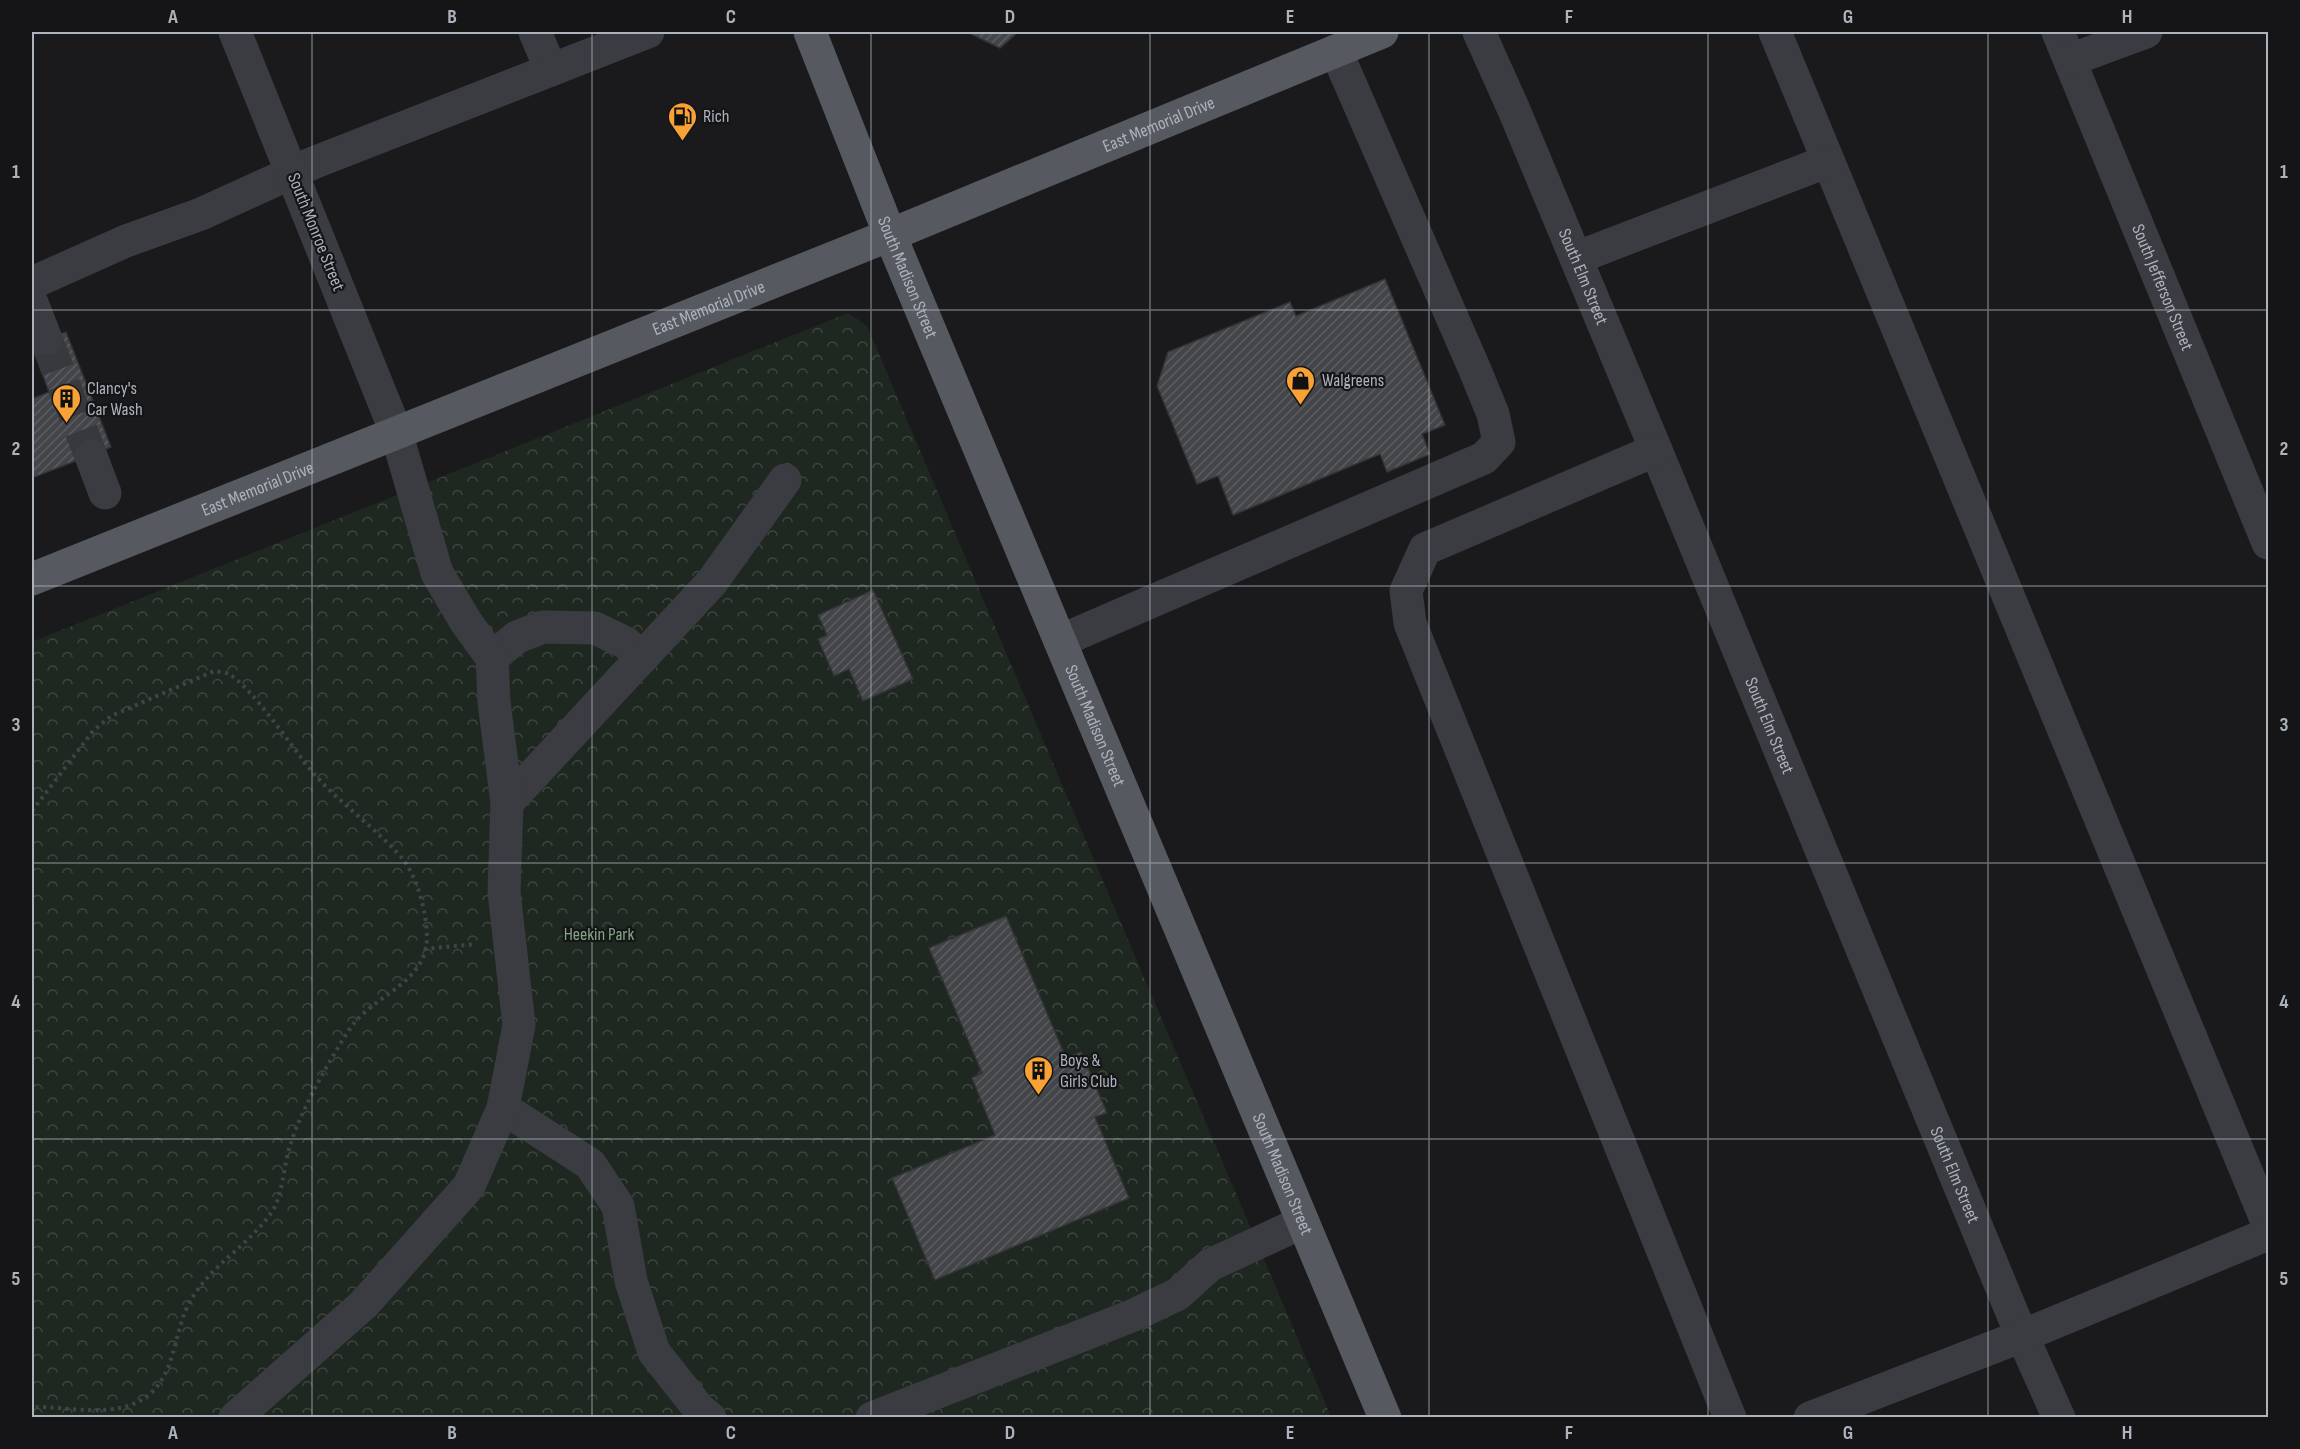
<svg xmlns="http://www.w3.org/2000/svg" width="2300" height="1449" font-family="'Sofia Sans Condensed',sans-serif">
<defs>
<pattern id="forest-crowns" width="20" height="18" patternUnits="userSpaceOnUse" patternTransform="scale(1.5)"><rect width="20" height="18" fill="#1f2820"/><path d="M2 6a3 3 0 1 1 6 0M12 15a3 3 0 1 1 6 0" fill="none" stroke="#3d453e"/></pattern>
<pattern id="building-hatch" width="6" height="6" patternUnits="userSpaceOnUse" patternTransform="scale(1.5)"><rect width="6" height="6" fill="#444549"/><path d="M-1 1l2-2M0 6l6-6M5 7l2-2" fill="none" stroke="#5c5d61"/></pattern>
</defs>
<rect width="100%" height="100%" fill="#1a1a1c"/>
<!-- forest -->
<path fill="url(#forest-crowns)" d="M848,313L867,326L1331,1417L32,1418V642Z"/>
<!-- building -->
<path fill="url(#building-hatch)" stroke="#343438" stroke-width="1.5" d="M967,32H1018L1000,48Z
M1385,279L1445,425L1422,434L1430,454L1387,472L1380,454L1233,515L1218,476L1197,484L1157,386L1168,352L1290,302L1296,316Z
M66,332L111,447L32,478V399L49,392L32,345Z
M873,590L913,679L863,701L849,669L834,676L818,639L827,635L818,615Z
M1006,916L1066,1058L1081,1052L1107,1113L1095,1117L1129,1198L935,1280L892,1178L995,1135L972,1078L982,1073L929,948Z"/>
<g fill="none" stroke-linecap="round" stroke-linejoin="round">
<!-- minor-tunnel -->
<path stroke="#37393c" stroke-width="33" stroke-dasharray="33 16" stroke-linecap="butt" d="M46,339L91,456"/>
<!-- path -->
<path stroke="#404448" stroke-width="4" stroke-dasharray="3 4.5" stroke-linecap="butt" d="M32,811L93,731L111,716L214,671C219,672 225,672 229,674C250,686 292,746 309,768C336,801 373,825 401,857C418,877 427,914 427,939C426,980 378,995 355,1022C346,1033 338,1048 330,1061C314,1089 298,1119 289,1149C283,1169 283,1196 271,1213C248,1246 211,1265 191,1300C174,1328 177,1369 151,1393C121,1421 68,1406 32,1407
M424,949L476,944"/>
<!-- minor -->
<g stroke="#3b3c41" stroke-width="33">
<path d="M535,32L551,70"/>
<path id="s1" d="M1479,32L1514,110L1656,450L2013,1315L2059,1418"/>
<path d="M1775,32L2268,1224"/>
<path id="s2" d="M2058,32L2268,543"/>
<path d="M2070,60L2146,32"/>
<path d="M1576,258L1828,161"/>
<path d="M32,283L126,241L201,214L313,163L648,32"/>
<path d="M32,303L46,339"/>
<path d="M1656,450L1425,549L1406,591L1410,623L1730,1418"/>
<path d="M91,456L105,493"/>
<path d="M1060,641L1484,458L1499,442L1493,414L1475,370L1336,51"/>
<path d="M492,658L517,637L543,627L595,628L626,643L642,658"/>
<path d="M507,803L712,582L785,480"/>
<path d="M503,1108L590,1164L618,1206L631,1281L654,1352L699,1409L710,1418"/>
<path d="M235,1418L364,1304L469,1186L503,1108L519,1025L504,892L507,803L494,702L492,658L466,622L437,573L396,432L235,32"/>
<path d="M872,1418L1134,1315L1178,1294L1210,1265L1303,1222"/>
<path d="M1810,1418L2022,1336L2268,1234"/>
</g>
<!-- major -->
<g stroke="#565a60" stroke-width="33">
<path id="s3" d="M810,32L890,235L1385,1418"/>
<path id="s4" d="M32,579L890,235L1382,32"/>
</g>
</g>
<!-- grid -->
<path fill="none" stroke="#acb3bc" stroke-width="1.5" stroke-opacity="0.55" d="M312,32V1418M592,32V1418M871,32V1418M1150,32V1418M1429,32V1418M1708,32V1418M1988,32V1418M32,310H2268M32,586H2268M32,863H2268M32,1139H2268"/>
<!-- icons -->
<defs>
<symbol id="fuel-pin" viewBox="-11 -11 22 30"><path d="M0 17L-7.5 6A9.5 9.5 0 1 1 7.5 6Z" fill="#f8a236" stroke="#151517"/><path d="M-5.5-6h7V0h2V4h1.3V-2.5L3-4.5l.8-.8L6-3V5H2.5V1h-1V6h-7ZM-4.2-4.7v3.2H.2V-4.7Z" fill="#111"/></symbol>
<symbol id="shop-pin" viewBox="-11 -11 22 30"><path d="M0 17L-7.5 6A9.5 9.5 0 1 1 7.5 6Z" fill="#f8a236" stroke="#151517"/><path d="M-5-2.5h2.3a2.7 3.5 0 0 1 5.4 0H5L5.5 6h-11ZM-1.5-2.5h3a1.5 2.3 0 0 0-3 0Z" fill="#111"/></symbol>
<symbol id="building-pin" viewBox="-11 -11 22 30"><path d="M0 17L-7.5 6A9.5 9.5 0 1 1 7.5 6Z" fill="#f8a236" stroke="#151517"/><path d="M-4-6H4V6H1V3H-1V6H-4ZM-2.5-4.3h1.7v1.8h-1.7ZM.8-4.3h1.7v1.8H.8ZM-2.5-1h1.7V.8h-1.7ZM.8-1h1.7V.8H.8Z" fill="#111"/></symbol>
</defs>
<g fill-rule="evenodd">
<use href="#fuel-pin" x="666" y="100" width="33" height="45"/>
<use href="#shop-pin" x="1284" y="364" width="33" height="45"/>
<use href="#building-pin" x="50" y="382" width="33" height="45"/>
<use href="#building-pin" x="1022" y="1054" width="33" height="45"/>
</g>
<g text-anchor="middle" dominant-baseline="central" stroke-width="4.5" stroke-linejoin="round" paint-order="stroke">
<!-- poi labels -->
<g font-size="18" fill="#acb3bc" stroke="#151517" text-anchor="start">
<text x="703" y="116">Rich</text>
<text x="1322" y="380">Walgreens</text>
<text x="87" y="388">Clancy's<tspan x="87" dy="21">Car Wash</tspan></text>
<text x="1060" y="1060">Boys &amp;<tspan x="1060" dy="21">Girls Club</tspan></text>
</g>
<!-- street labels -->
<g font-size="18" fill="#acb3bc" stroke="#151517">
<text stroke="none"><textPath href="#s4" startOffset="1215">East Memorial Drive</textPath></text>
<text transform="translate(316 232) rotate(68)">South Monroe Street</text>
<text stroke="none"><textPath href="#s1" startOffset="266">South Elm Street</textPath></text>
<text stroke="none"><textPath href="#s3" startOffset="264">South Madison Street</textPath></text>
<text stroke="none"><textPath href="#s2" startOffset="276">South Jefferson Street</textPath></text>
<text stroke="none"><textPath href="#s4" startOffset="729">East Memorial Drive</textPath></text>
<text stroke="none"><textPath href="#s4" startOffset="243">East Memorial Drive</textPath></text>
<text stroke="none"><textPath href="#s1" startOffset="752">South Elm Street</textPath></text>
<text stroke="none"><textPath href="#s3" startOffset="750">South Madison Street</textPath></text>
<text stroke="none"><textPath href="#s3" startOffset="1236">South Madison Street</textPath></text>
<text stroke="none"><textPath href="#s1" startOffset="1238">South Elm Street</textPath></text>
</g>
<!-- park labels -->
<g font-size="18" fill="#84a783" stroke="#151517">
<text x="599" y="934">Heekin Park</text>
</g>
</g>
<!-- border -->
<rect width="2300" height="1449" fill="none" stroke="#151517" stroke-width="66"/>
<rect x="33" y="33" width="2234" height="1383" fill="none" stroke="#acb3bc" stroke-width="2"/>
<g font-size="20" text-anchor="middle" font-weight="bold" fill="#acb3bc">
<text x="173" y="23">A</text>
<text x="452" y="23">B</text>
<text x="731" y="23">C</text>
<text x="1010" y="23">D</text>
<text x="1290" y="23">E</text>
<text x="1569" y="23">F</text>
<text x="1848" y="23">G</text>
<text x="2127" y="23">H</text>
<text x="16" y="178">1</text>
<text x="2284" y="178">1</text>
<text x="16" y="455">2</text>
<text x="2284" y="455">2</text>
<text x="16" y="731">3</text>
<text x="2284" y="731">3</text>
<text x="16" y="1008">4</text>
<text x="2284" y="1008">4</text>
<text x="16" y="1285">5</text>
<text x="2284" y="1285">5</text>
<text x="173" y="1439">A</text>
<text x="452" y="1439">B</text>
<text x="731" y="1439">C</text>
<text x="1010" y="1439">D</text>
<text x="1290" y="1439">E</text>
<text x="1569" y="1439">F</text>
<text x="1848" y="1439">G</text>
<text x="2127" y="1439">H</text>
</g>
</svg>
